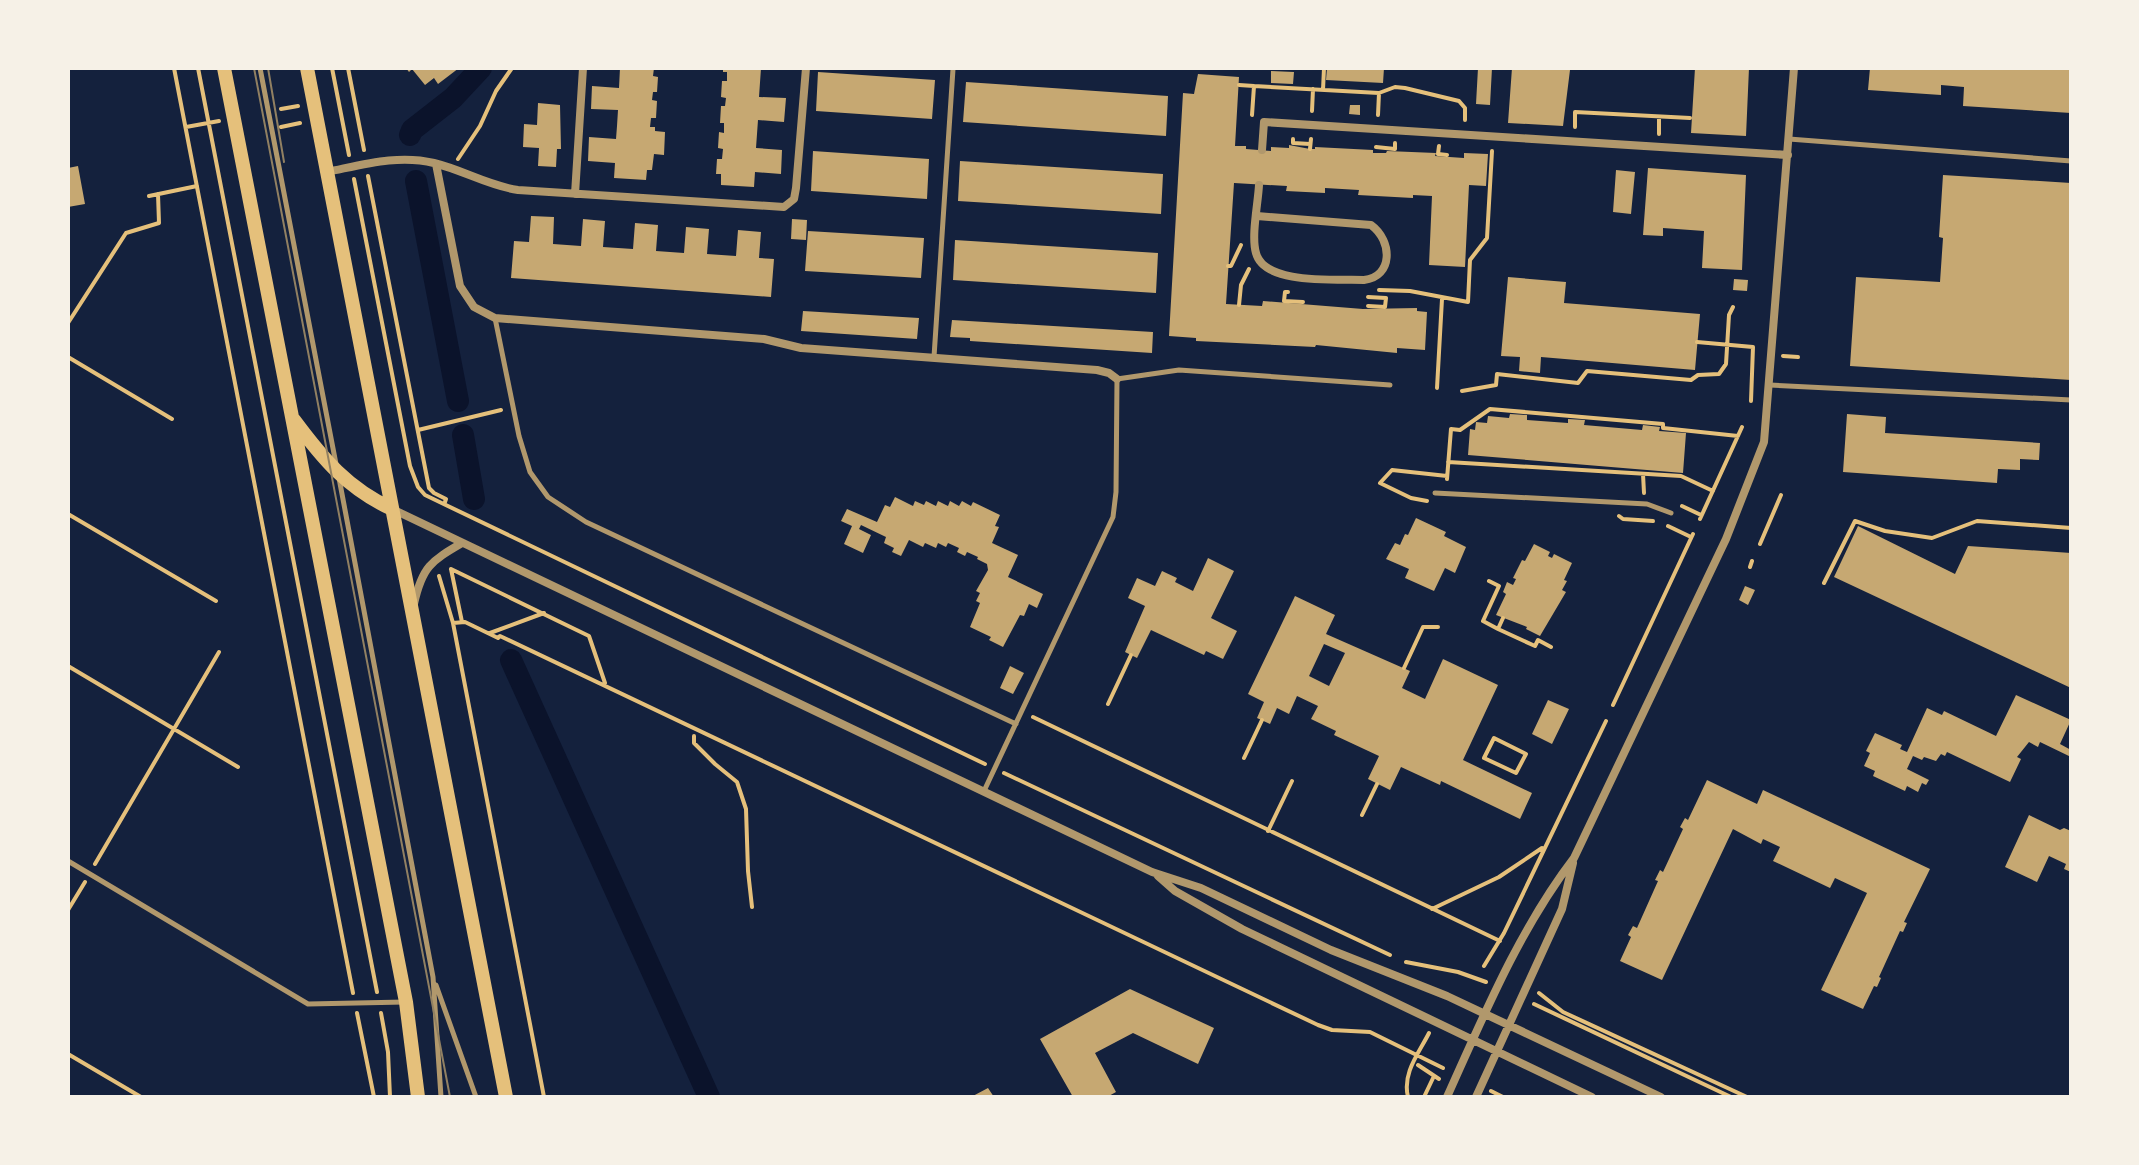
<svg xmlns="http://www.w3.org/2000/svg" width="2139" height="1165" font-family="Mulish,sans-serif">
<rect width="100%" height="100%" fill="#14213d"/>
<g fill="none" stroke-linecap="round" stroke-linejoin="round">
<!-- canal -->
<path stroke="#0b132b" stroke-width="22" d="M410,135L412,130L453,98L481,68
M416,181L458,401
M463,435L474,499
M511,660L709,1097"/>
</g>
<!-- building -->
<path fill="#c6a872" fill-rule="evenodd" d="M406,68H459L438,84L434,78L425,85L412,69L409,72Z
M620,68H654L653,76L658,77L657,92H653L652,100L657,101L656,118H651L650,127H655V131L665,132L664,155L654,154L652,170H647L646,180L614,178L615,163L588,161L589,137L616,139L617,126L618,110L591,109L592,86L619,88Z
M723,68H761L759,97L786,98L784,122L758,120L756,148L782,150L781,174L755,172L754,187L721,185V174H716L717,159H722L723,149L718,148L719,132L724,133V123H720L721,106H725L726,98L721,97L722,81H727V72H723Z
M1327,68H1384L1383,83L1326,80Z
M1478,68H1492L1490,105L1476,104Z
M1512,68L1570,70L1563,126L1508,123Z
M1695,68H1749L1746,136L1691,133Z
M1870,68H2071V113L1963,106L1964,87L1941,85V95L1868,90Z
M1271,71L1294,72L1293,84L1271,83Z
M818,72L935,80L932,119L816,111Z
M1198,74L1239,77L1235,146H1246V149L1271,151V147L1289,148V145L1310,149H1315V147L1373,150V153H1386L1387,151L1436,153L1435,156L1464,158V153L1488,154L1486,186L1469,185L1465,267L1429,265L1432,196L1413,195V198L1358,195L1359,190L1325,188V193L1286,191L1287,186L1234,183L1226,304L1262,306L1263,301L1363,309L1417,308V311L1427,312L1425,350L1397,348V353L1316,345L1315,347L1196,341V338L1169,336L1183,93L1194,94Z
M966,82L1168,96L1166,136L963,122Z
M538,103L560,105L561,149H557L556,167L538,166L539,148L523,147L524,124L537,125Z
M1350,105H1360V115L1349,114Z
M813,151L929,159L927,199L811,191Z
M960,161L1163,174L1161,214L958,201Z
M78,166L85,204L68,207V168Z
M1648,168L1746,175L1742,270L1702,268L1704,231L1663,228V236L1643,235Z
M1616,170L1635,172L1631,214L1613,212Z
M1943,175L2071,183V380L1850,366L1856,277L1940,282L1943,238L1939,237Z
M531,216L554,217L553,244L581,246L583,219L605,221L603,247L633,249L635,223L647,224L658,225L656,251L684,253L686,227L709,229L707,254L736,256L738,230L761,232L759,258L774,259L771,297L511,278L514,241L529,242Z
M792,219L807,220L806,240L791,239Z
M808,231L924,238L921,278L805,271Z
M955,240L1158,253L1156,293L953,280Z
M1508,277L1566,282L1564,303L1700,314L1695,370L1541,357L1540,373L1519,371L1520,357L1501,356Z
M1734,279L1748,280L1747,291L1733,290Z
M803,311L919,318L917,339L801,331Z
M952,320L1153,332L1152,353L970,341V338L950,337Z
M1510,414L1527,415V420L1568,423V419L1585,420L1584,425L1642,430L1643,425L1660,427L1659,431L1686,433L1683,473L1468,455L1470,429L1475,430L1476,422L1487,423L1488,416L1509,418Z
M1847,414L1886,417L1885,433L2040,443L2039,460L2020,459V470L1998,469L1997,483L1843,472Z
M895,497L913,506L915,501L924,505L926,501L936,506L938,501L948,506L950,501L959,506L962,501L971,506L973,502L1000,515L995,526L999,527L992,543L1018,555L1008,577L1043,594L1037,608L1029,604L1024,616L1020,615L1003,647L989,640L991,637L970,627L980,603L976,601L980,593L976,591L988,570L987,564L977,559L978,557L967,552L965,556L957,552L959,548L948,543L946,547L938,543L936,548L925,543L923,547L909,540L901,556L892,552L894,548L884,543L886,537L861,525L859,529L871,535L863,553L844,544L852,526L841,521L847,509L877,522L885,505L890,507Z
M1416,518L1446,532L1444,536L1466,547L1455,573L1445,568L1434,591L1405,578L1409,569L1386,559L1395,543L1400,545L1405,534L1408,535Z
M1858,526L1955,574L1968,546L2071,553V688L1834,577Z
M1534,544L1550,552L1548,556L1552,558L1554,554L1572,563L1564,580L1567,581L1562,590L1566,592L1540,636L1526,629L1527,627L1496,615L1506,594L1503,592L1507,582L1513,585L1516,579L1513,578L1522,560L1525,561Z
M1208,558L1234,571L1211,618L1237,631L1223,659L1206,651L1204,655L1151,630L1137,658L1125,652L1145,606L1128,598L1137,578L1155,586L1162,571L1177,578L1175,582L1193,591Z
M1745,586L1755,590L1748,605L1739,600Z
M1295,596L1335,615L1326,634L1410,671L1402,688L1425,699L1443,659L1498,685L1463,760L1532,793L1520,819L1441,781L1440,785L1401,767L1390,790L1368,779L1379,756L1334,735L1336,731L1311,719L1318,706L1297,696L1289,714L1277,708L1270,724L1257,718L1264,702L1248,694ZM1324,644L1345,653L1329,686L1309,676Z
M1010,666L1024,673L1013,694L1000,688Z
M2016,695L2071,720L2060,744L2071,750V757L2040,742L2038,747L2029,742L2017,757L2021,759L2010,782L1947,752L1945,756L1941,754L1936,761L1924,757L1922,760L1913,756L1907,769L1929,780L1926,785L1922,783L1918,792L1907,786L1905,791L1873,776L1875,771L1864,766L1870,753L1866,751L1875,733L1902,745L1900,749L1907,752L1927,708L1942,715L1944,711L1996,736Z
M1548,700L1569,709L1552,744L1532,734Z
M1707,780L1757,804L1763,790L1930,869L1904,922L1907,923L1903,932L1900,931L1879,977L1881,978L1877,987L1874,986L1863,1009L1821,990L1867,893L1835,878L1830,888L1773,861L1780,847L1763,839L1761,844L1733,829L1662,980L1620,961L1631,937L1628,935L1633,926L1637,928L1658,881L1655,880L1660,870L1663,872L1683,829L1680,827L1685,818L1688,820Z
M2029,815L2060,830L2064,828L2071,831V872L2064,869L2066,864L2049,856L2037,882L2005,867Z
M1130,989L1214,1028L1198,1064L1133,1033L1095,1053L1116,1092L1107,1097H1073L1040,1039Z
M988,1088L994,1097H971Z"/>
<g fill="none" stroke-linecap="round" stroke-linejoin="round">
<!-- path -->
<path stroke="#e5c07b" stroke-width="4" d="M174,68L353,993
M198,68L377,992
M332,68L349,155
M348,68L364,150
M1239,85L1254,86
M1323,90L1324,68
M281,109L298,106
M1312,111L1313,89
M1252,115L1254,86L1379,93L1395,87L1405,88L1459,101L1465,108V120
M1378,115L1379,93
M186,127L219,121
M281,127L300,123
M1575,127V112L1690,118
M1659,134V117
M1293,139V143L1310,144
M1439,146L1438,154L1447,155
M1376,147L1395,149V143
M1310,149L1311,139
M458,159L480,126L496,91L512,68
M368,176L429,488L434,493L446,499L445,502
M354,179L410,466L418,487L425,495L985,764
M149,196L197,186
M1228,266H1231L1241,245
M1379,290L1410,291L1468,302L1470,260L1487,238L1492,151
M1288,292H1285L1284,301L1303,302
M1239,305L1241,285L1249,269
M1368,306L1385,307L1386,298L1368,297
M68,323L126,233L159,223L158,194
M1697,342L1753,347L1751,401
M1783,356L1798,357
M68,357L172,419
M1437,388L1442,299
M1462,391L1496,385L1497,374L1578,383L1587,371L1691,380L1698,375L1719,374L1726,364L1729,315L1733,307
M418,430L501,410
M1448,462L1681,476L1713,491
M1643,474L1644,493
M1447,479L1451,429L1460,430L1490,409L1663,424V428L1738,436
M1427,501L1411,498L1380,483L1392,470L1447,476
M1682,506L1701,515
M68,514L216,601
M1619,516L1623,519L1653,521
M1700,519L1742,427
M1668,526L1691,537
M1760,544L1781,495
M1750,567L1752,561
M451,569L589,636L605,683
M451,569L462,622
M439,576L453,623
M1489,581L1499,586L1483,621L1498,629
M1824,583L1855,521L1885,531L1932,538L1977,521L2071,528
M1503,618L1498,629L1535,646L1538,640L1551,647
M490,633L544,613
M68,666L238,767
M1404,668L1423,627H1438
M1108,704L1131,655
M1613,705L1693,534
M1033,717L1500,941
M694,736V743L715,764L737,782L746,809L748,871L752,907
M1494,738L1526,754L1516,773L1484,758Z
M1244,758L1262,720
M1004,773L1390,955
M1362,815L1377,784
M1268,831L1292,781
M95,864L219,652
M1432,909L1499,877L1542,848
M68,910L85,882
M1406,962L1458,972L1486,982
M1484,966L1504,933L1606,721
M1539,993L1563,1012L1747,1097
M1534,1004L1731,1097
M357,1013L374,1097
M381,1013L388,1052L390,1097
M68,1054L141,1097
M1418,1065L1439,1079
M1491,1091L1503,1097
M544,1097L453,623L465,622L498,638L500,636L1318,1025L1332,1030L1370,1032L1443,1068
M1408,1097C1402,1073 1419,1053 1429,1033
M1424,1097L1434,1076"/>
<!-- service -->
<path stroke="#b1986c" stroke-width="5" d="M260,68L336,464
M1789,139L2071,161
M495,318L519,436L530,472L548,497L586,522L1016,724
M934,357L953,69
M1770,385L2071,400
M339,478L433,977L441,1097
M1435,493L1647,504L1671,513
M984,791L1113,517L1116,492L1117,379L1179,370L1390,385
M68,861L308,1004L405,1002
M436,985L476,1097"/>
<!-- minor -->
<path stroke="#b1986c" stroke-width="8" d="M1262,150L1264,122L1788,155
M436,164L460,286L474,307L495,318L764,339L801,348L1097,370L1109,373L1117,379
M327,172C362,165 398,154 434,163C463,170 489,186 518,190L784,207L794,199L796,188L806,68
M575,194L583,68
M1257,216L1371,225C1393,241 1393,277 1364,280C1336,279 1264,285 1256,253C1251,236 1258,204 1259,185
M392,509L1152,872L1201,888L1331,950L1447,996L1661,1097
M414,604C422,567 431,561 462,543
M1158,876L1175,891L1242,929L1592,1097
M1447,1097C1484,1015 1519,930 1574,858L1726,539L1764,442L1794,68
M1476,1097L1562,909L1573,863"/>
<!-- secondary -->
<path stroke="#e5c07b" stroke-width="14" d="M224,68L406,1002L418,1097
M307,68L506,1097
M294,420C323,459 347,488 392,509"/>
<!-- tram -->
<path stroke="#918062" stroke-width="2" d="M254,68L450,1097
M268,68L284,162"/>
</g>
<!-- border -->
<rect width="2139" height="1165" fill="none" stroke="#f6f1e7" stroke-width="140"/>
</svg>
